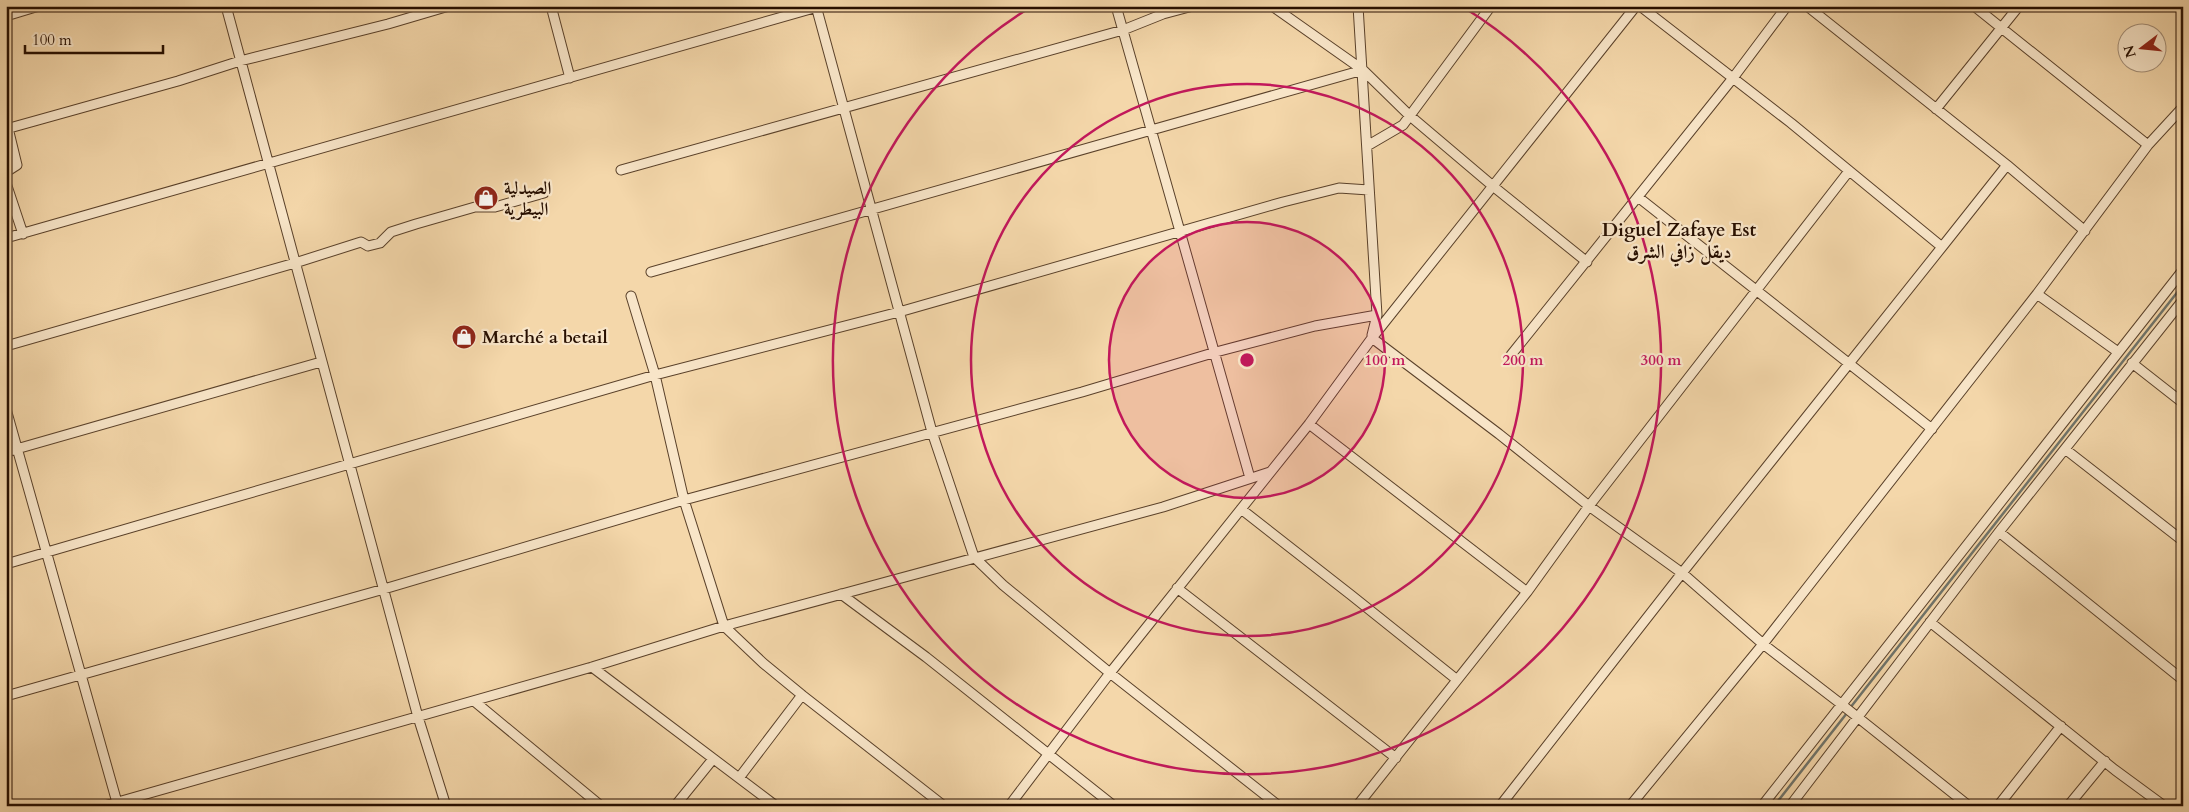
<svg xmlns="http://www.w3.org/2000/svg" width="2189" height="812" font-family="Cardo,Amiri,serif">
<rect width="100%" height="100%" fill="#f4d7aa"/>
<filter id="stains"><feTurbulence type="fractalNoise" baseFrequency=".004" numOctaves="4"/><feColorMatrix values="0 0 0 0 .2 0 0 0 0 .09 0 0 0 0 .02 0 0 0 .5 -.17"/></filter>
<radialGradient id="worn" r=".72"><stop offset=".6" stop-color="#630" stop-opacity="0"/><stop offset="1" stop-color="#630" stop-opacity=".3"/></radialGradient>
<g fill="none" stroke-linecap="round" stroke-linejoin="round">
<!-- stream -->
<path stroke="#6f746b" stroke-width="2.5" d="M1850,708L2183,285
M1774,806L1847,713"/>
<defs>
<path id="street" d="M226,6L418,717L446,806
M551,6L570,78
M816,6L932,432L974,557L1003,585L1110,673L1279,806
M1116,6L1250,478
M1272,6L1363,70L1409,115L1494,187L1587,262
M1358,6L1377,315L1372,335
M1640,6L1791,123L1942,247L2007,165
M1807,6L2007,165L2085,231
M1974,6L2148,145
M6,16L39,6
M1936,109L2019,6
M6,129L178,81L240,61L388,24L449,6
M1367,146L1403,125L1491,6
M621,170L1123,30L1163,14L1193,6
M6,172L17,165L8,128
M6,183L23,234
M1638,197L1932,429
M6,238L821,6
M651,272L1363,70
M2037,294L2118,352
M631,296L655,375L684,500L724,626L763,663L802,695L944,806
M1372,338L1499,434L1589,506L1682,573L1763,644L1841,704L1969,806
M6,346L295,263L361,242L368,246L380,243L391,232L416,224L475,207H495L544,193
M1511,355L1733,78L1787,6
M2132,363L2183,403
M6,409L118,806
M1309,424L1527,592
M2065,449L2183,541
M6,452L321,362
M1241,509L1351,595L1456,679
M1999,532L2183,680
M6,564L655,375L899,312L1283,202L1339,188L1369,190
M1177,588L1396,758
M841,594L926,657L1114,806
M1930,622L2115,770L2164,806
M592,667L776,806
M6,696L384,589L684,500L1082,392L1216,352L1315,326L1377,315
M474,701L601,806
M739,778L802,695
M104,806L592,667L724,626L1163,507L1270,472
M675,806L713,759
M1009,806L1110,673L1309,424L1372,338L1636,6
M1357,806L1527,592L1589,506L1849,171
M1500,806L1682,573L1942,247
M1630,806L1763,644L2037,294L2148,145L2183,107
M1762,806L2183,270
M1790,806L1999,532L2183,300
M1998,806L2061,726
M2068,806L2105,761"/>
</defs>
<!-- street casing -->
<use href="#street" stroke="#5a412a" stroke-width="11"/>
<!-- street -->
<use href="#street" stroke="#f8e5c8" stroke-width="9"/>
</g>
<!-- distance rings -->
<circle cx="1247" cy="360" r="138" fill="#c2185b" fill-opacity=".12"/>
<g fill="none" stroke="#c2185b" stroke-width="2.5">
<circle cx="1247" cy="360" r="138"/>
<circle cx="1247" cy="360" r="276"/>
<path d="M1463 7A414 414 0 1 1 1031 7"/>
</g>
<!-- icons -->
<defs>
<symbol id="shop-disc" viewBox="-11 -11 22 22"><circle r="9.5" fill="#8f2418" stroke="#f8e5c8"/><path d="M-5-2.5h2.3a2.7 3.5 0 0 1 5.4 0H5L5.5 6h-11ZM-1.5-2.5h3a1.5 2.3 0 0 0-3 0Z" fill="#fff"/></symbol>
</defs>
<g fill-rule="evenodd">
<use href="#shop-disc" x="472" y="184" width="28" height="28"/>
<use href="#shop-disc" x="450" y="323" width="28" height="28"/>
</g>
<g text-anchor="middle" dominant-baseline="central" stroke-width="4.5" stroke-linejoin="round" paint-order="stroke">
<!-- poi labels -->
<g font-size="18" font-weight="bold" fill="#270f00" stroke="#f8e5c8" text-anchor="start">
<text x="504" y="188">الصيدلية<tspan x="504" dy="21">البيطرية</tspan></text>
<text x="482" y="337">Marché a betail</text>
</g>
<!-- neighbourhood labels -->
<g font-size="19" font-weight="bold" fill="#270f00" stroke="#f8e5c8">
<text x="1679" y="230">Diguel Zafaye Est<tspan x="1679" dy="22">ديقل زافي الشرق</tspan></text>
</g>
</g>
<circle cx="1247" cy="360" r="8" fill="#c2185b" stroke="#f8e5c8" stroke-width="2.5"/>
<g font-size="15" text-anchor="middle" font-weight="bold" fill="#c2185b" stroke="#f8e5c8" stroke-width="4.5" stroke-linejoin="round" paint-order="stroke">
<text x="1385" y="365">100 m</text>
<text x="1523" y="365">200 m</text>
<text x="1661" y="365">300 m</text>
</g>
<!-- margin -->
<rect width="2189" height="812" fill="none" stroke="#f4d7aa" stroke-width="25"/>
<rect x="8" y="8" width="2174" height="797" fill="none" stroke="#270f00" stroke-width="2.5"/>
<rect x="12" y="12" width="2164" height="787" fill="none" stroke="#270f00"/>
<!-- north arrow -->
<g transform="translate(2142 48) rotate(254)"><circle r="24" fill="#f8e5c8" stroke="#a48f78"/>
<path d="M0-4L9 19L0 12L-9 19Z" fill="#8f2418"/>
<text y="-8" font-size="14" font-weight="bold" text-anchor="middle" fill="#270f00">N</text>
</g>
<!-- scale -->
<path d="M25 45v8h138v-8" fill="none" stroke="#270f00" stroke-width="2.5"/>
<text x="32" y="45" font-size="15" fill="#270f00" stroke="#f8e5c8" stroke-width="4" paint-order="stroke">100 m</text>
<rect width="100%" height="100%" filter="url(#stains)"/>
<rect width="100%" height="100%" fill="url(#worn)"/>
</svg>
